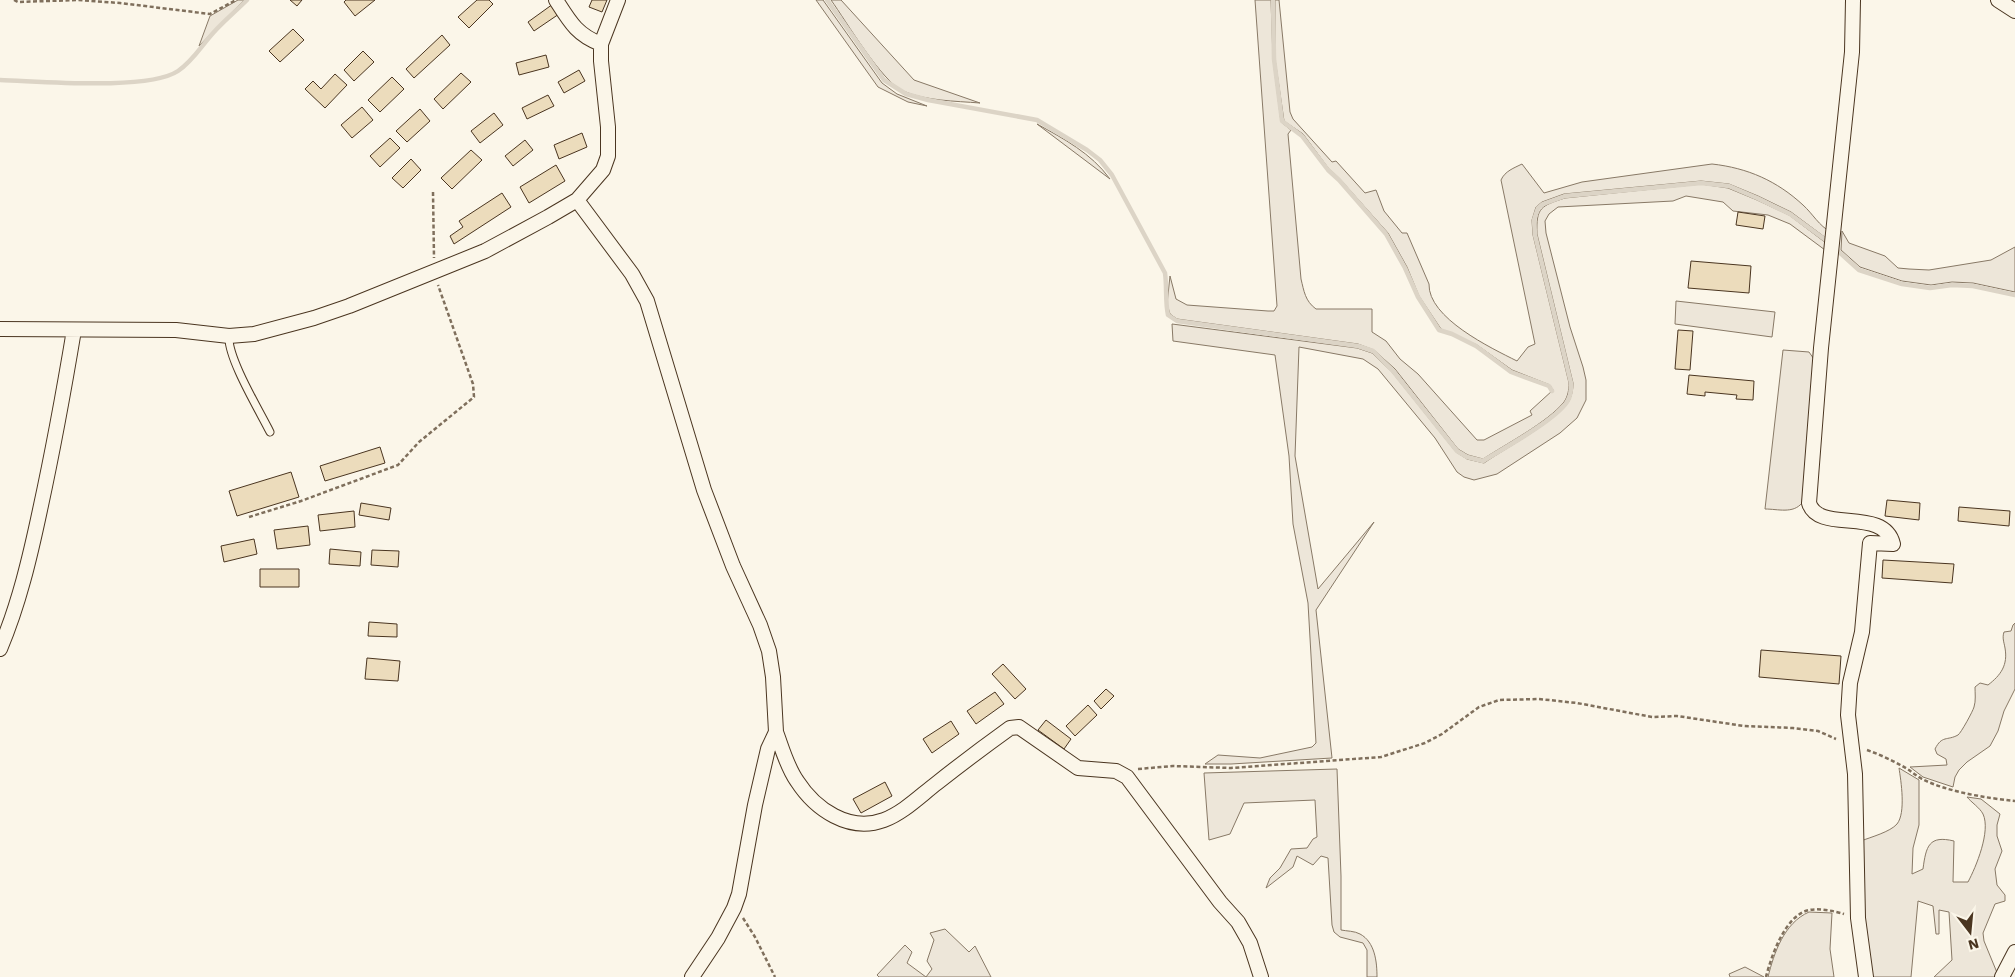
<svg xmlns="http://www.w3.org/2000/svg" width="2015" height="977" font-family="'Work Sans',sans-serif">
<rect width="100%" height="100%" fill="#fbf6e9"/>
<!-- green -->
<path fill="#ede6d9" stroke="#887966" d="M238,0H244L199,46L210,16Z
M816,0H823L882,83L897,94L927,106L908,102L878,87Z
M831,0H841L914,80L980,103C955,101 926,101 903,91C882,82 846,21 831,0Z
M1255,0H1271L1273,59L1281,122L1291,130L1288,134L1301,279C1304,291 1305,301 1316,309H1372V332L1386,341L1400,359L1418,374L1477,440H1484L1532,415L1530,411L1553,390L1550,385L1512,370L1477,345L1441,329L1419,296L1407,267L1388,233L1340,179L1329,169L1303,134L1284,121L1275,59V0H1279L1290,112L1293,119L1332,162L1336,161L1365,193L1376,190L1384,211L1402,233H1407L1429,284C1428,318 1491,348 1517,361L1528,347L1535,344L1501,180C1505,171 1514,168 1522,164L1544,193L1582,182L1712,164C1748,168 1777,181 1803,205C1813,214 1819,226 1831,232L1830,241L1791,212L1758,196L1729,184L1701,181L1564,194L1542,202L1536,207L1532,220L1533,235L1569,383C1569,390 1568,396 1564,402C1548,422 1506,444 1483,459L1468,455L1458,449L1395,369L1374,350L1358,344L1177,319L1170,314L1167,304L1170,276L1176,299L1187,305L1268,311H1274L1277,306Z
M1037,124C1064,139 1091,153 1110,179Z
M1701,184L1728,188L1757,200L1789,215L1826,243L1825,250L1790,224L1768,215L1733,211L1723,202L1686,196L1673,201L1558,207L1549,214L1545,221L1546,233L1570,327L1583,367L1586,380V400L1577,418L1560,433L1497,474L1474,480L1464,477L1457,472L1435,438L1378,369L1363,359L1299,347L1295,456L1318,589L1374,522L1316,610L1332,758L1231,764H1205L1218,755L1260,758L1312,747L1316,743L1308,603L1293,524L1289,456L1275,355L1173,341L1172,324L1357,348L1372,353L1392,372L1456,452L1467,459L1484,463C1504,449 1557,421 1569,401C1572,395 1573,390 1573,383L1537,234C1536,207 1541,206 1565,198Z
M1842,231L1849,243L1885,256L1898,268L1909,269L1929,270L1991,260L2015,247V292L1973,283L1952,282L1931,285L1902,281L1860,267L1841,250Z
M1676,301L1775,312L1772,337L1675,324Z
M1783,350L1809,352L1816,362L1802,503C1793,514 1778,509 1765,509Z
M2015,623V689L2004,711L1998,731L1990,746L1967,762L1959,770L1955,777L1953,787L1923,777L1910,767L1947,765L1946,759L1937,754L1935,749C1942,735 1947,741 1958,735C1961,733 1973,711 1974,707C1976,701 1975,693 1975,687L1980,683L1988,685C2001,675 2008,665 2005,648C2004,642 2002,638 2004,632L2011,631L2013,625Z
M1899,768L1919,780V825L1913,848L1912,874L1923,869C1926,846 1929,835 1954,841L1953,882H1968C1976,867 1991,831 1983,814C1980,808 1971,802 1967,797L1981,799L2000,814L1997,825V836L2002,851L1995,869L1997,885L2005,895V901L1995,904L1983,933L1984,941L1998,975L1997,977H1934L1952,960L1949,912L1939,910V934H1936L1933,906L1918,901L1911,977H1869L1864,943L1861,841C1871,837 1890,832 1897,824C1906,813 1901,781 1899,768Z
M1337,769L1341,876V930C1346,931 1355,931 1360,934C1375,942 1377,962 1377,977H1367V950L1363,943L1340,937L1334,932L1332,925L1328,858L1321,856L1313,865L1297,856L1293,867L1266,888L1270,878L1280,868L1291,849L1307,848L1313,839L1317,837L1315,800L1244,803L1230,834L1209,840L1204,773Z
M1809,912L1832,913L1830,949L1834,977H1768C1774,953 1784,923 1809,912Z
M945,929L969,952L975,946L991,977H879L877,975L905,945L912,952L907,963L926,977L932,969L927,961L934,940L930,933Z
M1745,967L1764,977H1730L1729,974Z"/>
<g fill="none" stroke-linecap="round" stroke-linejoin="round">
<!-- stream -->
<path stroke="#dcd4c6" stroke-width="4.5" d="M827,0L884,80L906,94L928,100L1037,120L1087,150L1100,160L1112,175L1165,273C1167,287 1165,301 1168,315L1177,321L1358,346L1373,351L1393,371L1457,451L1467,457L1483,461C1504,448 1554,421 1567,402C1571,396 1571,390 1571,383L1535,235L1534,220L1538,208L1543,204L1565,196L1701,183L1729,186L1757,198L1790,214L1827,241
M1273,0L1274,59L1282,121L1302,136L1328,170L1339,180L1386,234L1405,268L1418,297L1439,330L1452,334L1476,346L1511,372L1549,386L1552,391
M0,80C39,81 148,91 178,71C193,61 202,45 214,32C224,21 236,11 247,0
M1839,252L1859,270L1902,284L1930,288L1952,285L1973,286L2015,295"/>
</g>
<!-- building -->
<path fill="#ecdcbc" stroke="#4a3520" d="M290,0H302L297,6Z
M346,0H375L355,16L344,2Z
M477,0H489L493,4L469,28L458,17Z
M592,0H607L602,12L589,7Z
M553,4L559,14L534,31L528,22Z
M293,29L304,40L280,62L269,51Z
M442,35L450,45L414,78L406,69Z
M363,51L374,62L354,81L344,70Z
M546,55L549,67L519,75L516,63Z
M579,70L585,81L564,93L558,82Z
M461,73L471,82L443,109L434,99Z
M335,74L347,85L325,108L305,89L313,81L321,89Z
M392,77L404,89L380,112L368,100Z
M548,95L554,106L527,119L522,108Z
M362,107L373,120L352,138L341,125Z
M420,109L430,121L407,142L396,131Z
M494,113L503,125L480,143L471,131Z
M582,133L587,147L559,159L554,145Z
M390,138L400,148L380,167L370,156Z
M525,140L533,150L513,166L505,156Z
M471,150L482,160L452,189L441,178Z
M411,159L421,170L403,188L392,178Z
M556,165L565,181L529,203L520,187Z
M502,193L511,207L454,244L450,236L463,227L459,221Z
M1738,212L1765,216L1763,229L1736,225Z
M1691,261L1751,266L1749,293L1688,288Z
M1678,330L1693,331L1690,370L1675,369Z
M1689,375L1754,381L1753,400L1736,399L1737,395L1705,392V396L1687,394Z
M380,447L385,463L325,481L320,466Z
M291,472L299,497L237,516L229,491Z
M1887,500L1920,503L1919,520L1885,516Z
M361,503L391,508L389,520L359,515Z
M1959,507L2010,511L2009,526L1958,521Z
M354,511L355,527L320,531L318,515Z
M308,526L310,545L277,549L274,530Z
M254,539L257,554L224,562L221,546Z
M330,549L361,552L360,566L329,564Z
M372,550L399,551L398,567L371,565Z
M1883,560L1954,564L1952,583L1882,578Z
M260,569H299V587H260Z
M369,622L397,624V637L368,636Z
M1761,650L1841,656L1839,684L1759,677Z
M367,658L400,661L398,681L365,679Z
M1003,664L1026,689L1015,699L992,674Z
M1106,689L1114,696L1101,709L1094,701Z
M995,692L1004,704L976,724L967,711Z
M1088,705L1097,715L1075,736L1066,726Z
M1046,720L1071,739L1064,749L1038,730Z
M951,721L959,734L932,753L923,739Z
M885,782L892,796L861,813L853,799Z"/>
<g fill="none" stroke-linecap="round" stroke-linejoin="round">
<defs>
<path id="lane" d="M229,336C227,357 259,410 270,432"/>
<path id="street" d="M556,0C570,22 577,35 601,44
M1853,0L1852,52L1821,348L1809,503C1818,534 1884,506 1893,544L1870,543L1862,632L1850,683L1848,715L1855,774L1858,918L1866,977
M1998,0L2015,11
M577,200L632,274L647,301L704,490L733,566L760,625L769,651L773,677L776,732L768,749L755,805L739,894L734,908L718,938L692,977
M0,329L176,330L229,336L254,334L314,318L349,306L485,251L548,217L577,200L603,170L608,156V127L601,61V44L618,0
M0,649C19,604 30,557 40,510C53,450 64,390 74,330
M776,732C782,748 787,767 797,781C815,809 849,833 884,820C903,813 920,796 937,783C961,764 985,746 1010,728L1019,727L1078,768L1116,771L1127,777L1220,902L1238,922L1250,943L1261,977
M2002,977L2015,952"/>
</defs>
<!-- lane casing -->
<use href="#lane" stroke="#4a3520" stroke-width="9"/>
<!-- street casing -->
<use href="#street" stroke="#4a3520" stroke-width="16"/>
<!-- path -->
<path stroke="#7f6f5c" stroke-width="2.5" stroke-dasharray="4 2.5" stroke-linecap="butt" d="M14,0L18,2L78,0L120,3L210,14L236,0
M433,192L434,258
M249,517L301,501L398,465L419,442L474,397L473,384L438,285
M1867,750C1881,755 1896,762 1909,770C1913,773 1917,776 1922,779C1948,792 1986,798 2015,801
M1138,769L1173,766L1231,768L1381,757L1425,743L1442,734L1479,707L1499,700L1539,699L1577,703L1652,717L1677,716L1744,726L1793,728L1818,731L1836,739
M743,918L755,937L775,977
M1766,977C1771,957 1785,915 1809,910C1820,908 1834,911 1844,914"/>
<!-- lane -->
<use href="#lane" stroke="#fbf6e9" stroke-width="7"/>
<!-- street -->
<use href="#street" stroke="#fbf6e9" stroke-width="14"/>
</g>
<!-- north arrow -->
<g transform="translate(1970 932) rotate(164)" stroke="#fbf6e9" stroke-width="4" paint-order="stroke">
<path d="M0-4L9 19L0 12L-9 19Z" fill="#4a3520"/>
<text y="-8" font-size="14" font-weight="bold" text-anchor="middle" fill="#4a3520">N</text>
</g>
</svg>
